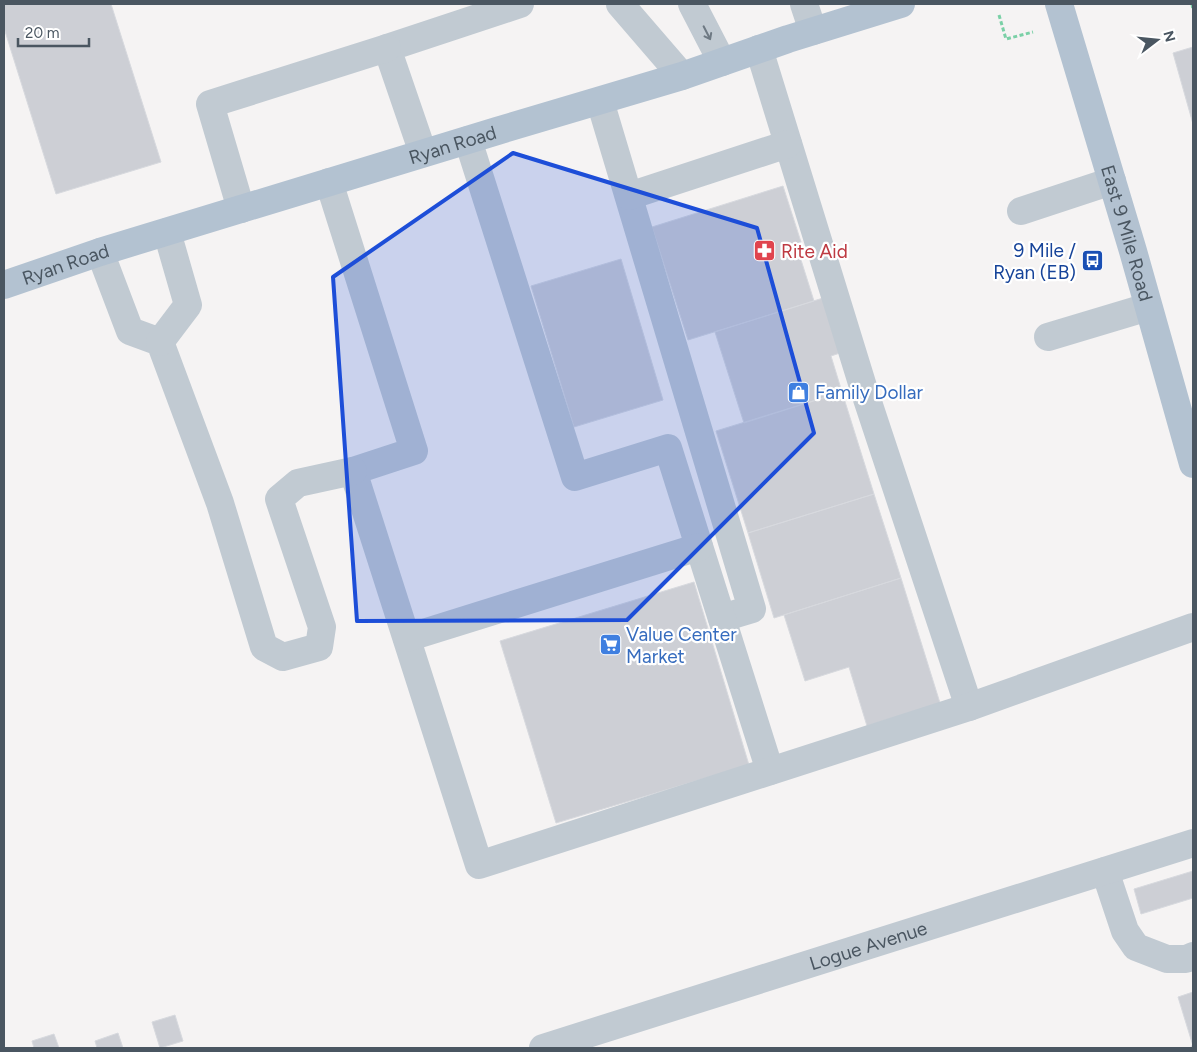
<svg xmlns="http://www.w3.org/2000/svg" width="1197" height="1052" font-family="Figtree,sans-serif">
<rect width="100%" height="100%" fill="#f5f3f3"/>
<!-- building -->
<path fill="#cdcfd5" stroke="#d7d9de" d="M4,4H111L161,162L56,194L4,28Z
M1193,47V124L1173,53Z
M783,186L801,242L796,244L814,301L688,340L652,227Z
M621,259L663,400L574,427L531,286Z
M823,298L840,353L831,356L842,392L744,423L715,332Z
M842,392L874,494L748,533L716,431Z
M874,494L901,578L774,618L748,533Z
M901,578L940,703L867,726L849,667L805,681L784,615Z
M694,582L749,765L556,823L500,641Z
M1193,871V898L1141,914L1134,889Z
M1193,992V1048H1192L1191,1046H1193L1178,997Z
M175,1015L183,1041L160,1048L152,1022Z
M118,1033L123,1048H97L95,1041Z
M54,1034L59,1048H34L32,1041Z"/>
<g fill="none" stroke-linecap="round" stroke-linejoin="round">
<!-- path -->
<path stroke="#7ad0a6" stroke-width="3" stroke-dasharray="4 2.5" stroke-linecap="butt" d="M1192,4L1193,10
M999,15L1006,39L1033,32"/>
<!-- minor -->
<g stroke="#c1cad2" stroke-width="28">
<path d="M620,4L682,76"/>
<path d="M692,4L722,62"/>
<path d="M804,4L813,31"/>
<path d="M759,49L865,393L969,707"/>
<path d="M600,101L752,609L722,618"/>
<path d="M468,140L575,477L668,448L770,771"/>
<path d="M423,153L387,48L520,4"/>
<path d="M329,182L414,451L353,471L479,865L969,707L1193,627"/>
<path d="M629,196L788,144"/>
<path d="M241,209L210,104L387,48"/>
<path d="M1021,211L1112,181"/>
<path d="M100,252L130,331L160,342L220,503L264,647L283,657L319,647L322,627L279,499L298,483L353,471"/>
<path d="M1048,337L1148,307"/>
<path d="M160,342L188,305L167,232"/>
<path d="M407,638L699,547"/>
<path d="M1105,871L1125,931L1136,947L1167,959H1186L1193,956"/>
<path id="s1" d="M543,1048L1193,843"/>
</g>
<!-- major -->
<g stroke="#b3c2d1" stroke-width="28">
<path id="s2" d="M1059,4L1133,251L1193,464"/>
<path id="s3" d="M4,285L100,252L497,131L682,76L788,39L901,4"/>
</g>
</g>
<!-- one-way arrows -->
<defs><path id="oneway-shaft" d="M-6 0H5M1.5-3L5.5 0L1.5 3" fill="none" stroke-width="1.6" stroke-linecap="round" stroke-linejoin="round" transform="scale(1.25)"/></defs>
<use stroke="#6e7983" href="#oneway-shaft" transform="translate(707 33) rotate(63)"/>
<!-- marked area -->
<path fill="#1d4ed8" fill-opacity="0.2" stroke="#1d4ed8" stroke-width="4" stroke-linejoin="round" d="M513,153L757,228L814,433L627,620L357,621L333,277Z"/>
<!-- icons -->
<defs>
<symbol id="pharmacy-square" viewBox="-11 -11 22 22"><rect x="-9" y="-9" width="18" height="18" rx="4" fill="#e0444e" stroke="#fff"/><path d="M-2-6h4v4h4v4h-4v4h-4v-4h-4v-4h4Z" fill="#fff"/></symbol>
<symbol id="bus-square" viewBox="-11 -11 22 22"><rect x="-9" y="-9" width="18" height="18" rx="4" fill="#1a4fb4" stroke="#fff"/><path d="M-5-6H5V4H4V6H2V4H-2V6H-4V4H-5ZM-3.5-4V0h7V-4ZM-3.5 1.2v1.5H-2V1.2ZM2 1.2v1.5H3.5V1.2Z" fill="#fff"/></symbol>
<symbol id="shop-square" viewBox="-11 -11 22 22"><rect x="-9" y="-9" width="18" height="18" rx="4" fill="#3f7fe0" stroke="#fff"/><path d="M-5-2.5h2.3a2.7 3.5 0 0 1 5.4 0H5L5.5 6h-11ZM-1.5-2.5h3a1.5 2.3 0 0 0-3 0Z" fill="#fff"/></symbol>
<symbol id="supermarket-square" viewBox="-11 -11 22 22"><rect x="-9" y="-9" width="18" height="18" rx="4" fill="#3f7fe0" stroke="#fff"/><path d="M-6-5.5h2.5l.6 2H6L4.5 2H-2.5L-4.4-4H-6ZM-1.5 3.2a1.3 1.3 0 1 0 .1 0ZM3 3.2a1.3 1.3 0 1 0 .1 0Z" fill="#fff"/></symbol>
</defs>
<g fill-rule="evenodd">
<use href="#pharmacy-square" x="752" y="238" width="25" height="25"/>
<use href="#bus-square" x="1080" y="248" width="25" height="25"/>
<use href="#shop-square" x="786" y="380" width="25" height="25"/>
<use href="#supermarket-square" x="598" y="632" width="25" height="25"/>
</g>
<g text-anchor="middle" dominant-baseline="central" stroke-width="4.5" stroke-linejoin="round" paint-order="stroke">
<!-- street labels -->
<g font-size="19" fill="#4a5661" stroke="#fff">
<text stroke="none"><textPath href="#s3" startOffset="470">Ryan Road</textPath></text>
<text stroke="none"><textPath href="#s2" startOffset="239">East 9 Mile Road</textPath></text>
<text stroke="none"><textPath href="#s3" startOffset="65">Ryan Road</textPath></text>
<text stroke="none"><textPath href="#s1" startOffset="341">Logue Avenue</textPath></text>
</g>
<!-- transit labels -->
<g font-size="19" fill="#164399" stroke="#fff" text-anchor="end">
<text x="1076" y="250">9 Mile /<tspan x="1076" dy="22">Ryan (EB)</tspan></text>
</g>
<!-- health labels -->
<g font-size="19" fill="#be3a42" stroke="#fff" text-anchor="start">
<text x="781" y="251">Rite Aid</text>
</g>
<!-- shop labels -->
<g font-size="19" fill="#366cbe" stroke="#fff" text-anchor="start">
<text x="815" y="392">Family Dollar</text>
<text x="626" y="634">Value Center<tspan x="626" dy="22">Market</tspan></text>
</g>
</g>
<!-- border -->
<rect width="1197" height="1052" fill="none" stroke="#4a5661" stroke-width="10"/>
<!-- north arrow -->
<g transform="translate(1157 40) rotate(74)" stroke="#ffffff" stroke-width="4" paint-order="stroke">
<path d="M0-4L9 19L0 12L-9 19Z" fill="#4a5661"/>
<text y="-8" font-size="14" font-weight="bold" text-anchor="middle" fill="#4a5661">N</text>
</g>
<!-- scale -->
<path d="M18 38v8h71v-8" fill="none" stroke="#4a5661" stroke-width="2.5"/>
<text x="25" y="38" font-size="15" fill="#4a5661" stroke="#ffffff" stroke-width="4" paint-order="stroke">20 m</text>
</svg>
